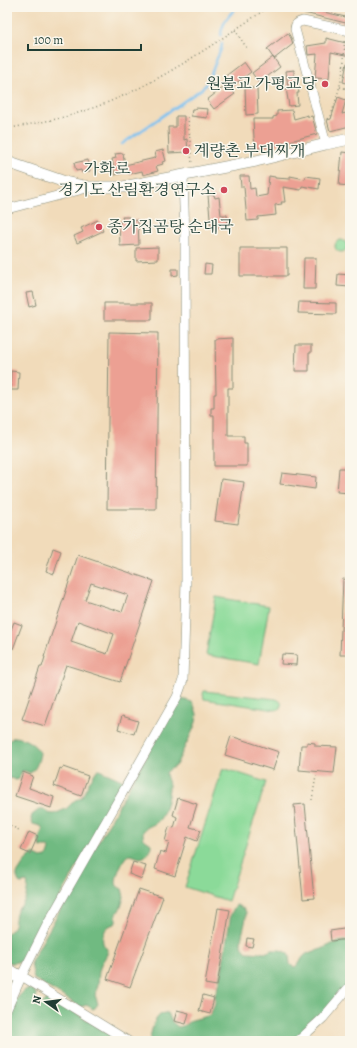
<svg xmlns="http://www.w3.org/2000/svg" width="357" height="1048" font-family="Alegreya,'Noto Serif KR',serif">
<rect width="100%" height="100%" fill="#fbf7ec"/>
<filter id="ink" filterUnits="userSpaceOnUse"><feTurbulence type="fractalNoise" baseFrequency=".025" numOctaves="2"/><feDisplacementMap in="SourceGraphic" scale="8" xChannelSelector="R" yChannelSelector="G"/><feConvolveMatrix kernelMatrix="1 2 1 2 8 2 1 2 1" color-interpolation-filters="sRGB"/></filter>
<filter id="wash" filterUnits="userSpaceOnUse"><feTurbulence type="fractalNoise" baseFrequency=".012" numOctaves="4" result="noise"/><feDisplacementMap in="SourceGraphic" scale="16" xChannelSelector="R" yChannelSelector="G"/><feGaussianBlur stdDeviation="0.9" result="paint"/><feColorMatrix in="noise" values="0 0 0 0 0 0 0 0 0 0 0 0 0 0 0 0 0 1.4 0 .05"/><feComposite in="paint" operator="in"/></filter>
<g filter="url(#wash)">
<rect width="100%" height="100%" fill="#f1dbba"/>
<!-- green -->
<path fill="#8bda99" stroke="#558c66" d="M335 246a6 6 0 1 1 12 0a6 6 0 1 1-12 0Z
M216,597L269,606L259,664L206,655Z
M204,691L276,699C282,701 283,705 279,709L275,710L204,699L203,694Z
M223,768L266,782L228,901L185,887Z"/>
<!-- forest -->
<path fill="#70ba81" stroke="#487c5a" d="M182,699L192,702L194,705L197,714L196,722L193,730L176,765C173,769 168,769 166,773C166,778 169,781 169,786C169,795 165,812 160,819C154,828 139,825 144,839L151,844C151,848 150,850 148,853C139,865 133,850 126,857C122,861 113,881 117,886C118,887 120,888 122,889L124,897L121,907L116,915V922L115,924C106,925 101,935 103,943C104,947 109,949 107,954C105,959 101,962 100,968C98,973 99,978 98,983C98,987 96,991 95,995L98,1004L95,1008L93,1009C86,1005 88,1004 81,1007L34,979L31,963L32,960L178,700Z
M14,737C24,737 36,745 40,753C39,760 36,770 30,773L25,771H22L19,778L16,780L7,777V742Z
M97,770H99L122,780L124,783L25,960L13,963L7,962V933C18,926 13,920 17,911C18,908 22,906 23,903C26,899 29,886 27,882L21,883L19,882L17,877V874L26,860L33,854L41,858L46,857L48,855L50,849L49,847H41C37,841 40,835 43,829L41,826L33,824L31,819L32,815L40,809H44L48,813L54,814L66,809L75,800L79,799L82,797L90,781Z
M237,905L243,908L246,912C247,922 240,937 241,944C242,947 245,950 247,952L265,953L272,950H280L288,953L289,956L290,964L292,966L295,967L297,965L304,956L308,953L322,949L334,943L350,940V983L321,1016L295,1041H150C151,1031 155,1011 168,1013L172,1022L178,1027L183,1026L192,1020L208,1016L211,1013L213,1009L215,1004V995L220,982L231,914L235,906Z
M28,989L34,990L36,994V1001L39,1004H42L47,999L52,998L121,1041H7V1015L19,996L25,990Z"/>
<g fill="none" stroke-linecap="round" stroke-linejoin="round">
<!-- stream -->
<path stroke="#78c0f0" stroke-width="2.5" d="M221,35C222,23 229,15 237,7
M122,144L203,88C210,80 212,71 216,61C218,55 222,50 222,43"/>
</g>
<g id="blocks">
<!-- building -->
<path fill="#eca093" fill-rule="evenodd" d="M306,8L350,18V24L304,13Z
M288,33L291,38L293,44L274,59L267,49Z
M326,38L350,44V56L331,52L329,79L315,78L317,54L308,55L307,46L326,43Z
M273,57L280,67L259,83L252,73Z
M244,62L251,72L231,87L223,78Z
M347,63H350V84L343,82Z
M294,70V77L297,76L298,87L299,93H297L298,105L289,106L286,88H288L286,71Z
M245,88H257L258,114L246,115Z
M221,89H231L235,94L214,109L207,100Z
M338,97L346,100L342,114L350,112V126L330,131L327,120L331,119Z
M196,108L208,109L207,118L191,116L192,109H196Z
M292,110L294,119L308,115V117L312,116L317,134L279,144L256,149L254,138L253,119H273V117L277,116V111Z
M176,116H184V140L187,139L188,152L169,153L168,127H176Z
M163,150L166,161L162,162L163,164L156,166L158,171L143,175L142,171L129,174L128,172L115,175L112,159L116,158L115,154L123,153L125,165L155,158L156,157L155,152Z
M342,152L350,153V186L339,185Z
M88,160L90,171L82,173L81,170L76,171L74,163Z
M240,176H249L250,189L255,188L256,197L267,195L269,176L275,177V178L290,179V176L305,179L306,176L320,178L319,189L302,186L301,190L283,187L285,202H281L282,204L275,205L276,215L258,217V220L247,221L244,187H241Z
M208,195H214L215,198L219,197L221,215H227L228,227L211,229Z
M122,217H129V221L138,220L139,245L120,246L119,222H121V220H123Z
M98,220L103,231L77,243L74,236L83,232L81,228Z
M158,247V260L136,261V248Z
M240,248H287V276H240Z
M304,258H316L315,289H303Z
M205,264L212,265L211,274H204Z
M172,269H178V275L172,276Z
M338,274L350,275V287L337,286Z
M33,292L36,305L29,307L26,293Z
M299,302L336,303V314L298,313Z
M104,303H152V320H104Z
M109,332L158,333L156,509H107Z
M233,338V388H228V436H244V443H247V466H214V415H211V408H214V394H216L215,339Z
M296,345H311V353H309V371H295Z
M11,371L19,372L18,390H10Z
M339,468H350V493L337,492Z
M282,473L316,477L315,489L280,484Z
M221,479L244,482L238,524L215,521Z
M53,548L61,551L54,574L46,571Z
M78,555L154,581L120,682L66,665L45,726L22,719L40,667H42L45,657H44ZM91,583L128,595L122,612L85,600ZM78,621L114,634L107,654L71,642Z
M343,579L350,580V655H340Z
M14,622L22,625L13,649L7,646V640Z
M282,654L297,655L296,665L281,664Z
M122,716L138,721L134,734L118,729Z
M231,736L279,752L273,770L225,755Z
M307,742L315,743V746L337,747L334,773L299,770L301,745H307Z
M63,767L88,776L81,796L54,786L60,768L62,769Z
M23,772L33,776L29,788L54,797L51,808L15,796Z
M178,798L197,804L190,827L201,830L197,841L187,837L175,876L155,869L160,851L166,853L169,842L165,841L169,827L174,828L177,817L173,815Z
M305,804L314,898L303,899L294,805Z
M29,832L38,836L30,854L21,850Z
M133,862L146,866L142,879L129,874Z
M139,889L163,897L130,987L107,979Z
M218,908L230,910L217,986L205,984Z
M350,928V939L331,941L330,931Z
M247,938L254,939L252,947L246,946Z
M203,995L214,998L210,1014L199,1011Z
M177,1010L189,1013L186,1024L174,1021Z"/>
</g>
</g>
<g filter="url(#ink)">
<use href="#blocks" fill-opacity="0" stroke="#888c77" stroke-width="1"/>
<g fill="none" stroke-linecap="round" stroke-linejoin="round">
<defs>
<path id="minor" d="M326,144L295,29C295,24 298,22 303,21L350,31
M7,209L87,188
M7,967L128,1041
M7,978L22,975
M7,1009L22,975L47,925L177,697L181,686L183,680L186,582L185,238L183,176
M298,1041L323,1018L350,986"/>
<path id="major" d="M7,162L68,183L88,187H123L256,161L326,144L350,139"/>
</defs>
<!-- minor casing -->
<use href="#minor" stroke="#888c77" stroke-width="10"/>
<!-- major casing -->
<use href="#major" stroke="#888c77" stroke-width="12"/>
<!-- path -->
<path stroke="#888c77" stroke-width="1.5" stroke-dasharray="1 3" stroke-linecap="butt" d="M235,30L248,50
M345,48L350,49
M340,87L348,89L349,90L350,105
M188,117L192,164
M328,119L331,116C340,87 346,69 344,38
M7,129C33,123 59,120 84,111C152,89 210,46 269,7
M312,800L316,776
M7,824L21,831"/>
<!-- minor -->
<use href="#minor" stroke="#fff" stroke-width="9"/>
<!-- major -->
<use href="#major" stroke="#fff" stroke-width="11"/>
</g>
</g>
<!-- markers -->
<g fill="#d1495b" stroke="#fbf7ec" stroke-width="1.5">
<circle cx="325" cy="84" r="4"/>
<circle cx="186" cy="151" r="4"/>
<circle cx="224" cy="190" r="4"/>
<circle cx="99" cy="227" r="4"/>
</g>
<g text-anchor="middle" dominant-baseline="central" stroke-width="3" stroke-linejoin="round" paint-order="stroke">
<!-- poi labels -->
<g font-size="16" fill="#1f3d34" stroke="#fbf7ec" text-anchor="end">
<text x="317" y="84">원불교 가평교당</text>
<text x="194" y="151" text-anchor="start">계량촌 부대찌개</text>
<text x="216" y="190">경기도 산림환경연구소</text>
<text x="107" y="227" text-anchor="start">종가집곰탕 순대국</text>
</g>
<!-- street labels -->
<g font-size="16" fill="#1f3d34" stroke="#fbf7ec">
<text x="107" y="169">가화로</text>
</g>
</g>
<!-- margin -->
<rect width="357" height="1048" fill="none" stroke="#fbf7ec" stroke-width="24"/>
<!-- north arrow -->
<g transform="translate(46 1002) rotate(284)" stroke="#fbf7ec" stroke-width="3" paint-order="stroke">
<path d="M0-3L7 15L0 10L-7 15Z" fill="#1f3d34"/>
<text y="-6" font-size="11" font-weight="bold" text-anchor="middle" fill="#1f3d34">N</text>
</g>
<!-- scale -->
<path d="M28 44v6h113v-6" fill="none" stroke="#1f3d34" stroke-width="2"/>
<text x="34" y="44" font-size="12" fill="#1f3d34" stroke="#fbf7ec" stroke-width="3" paint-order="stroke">100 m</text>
</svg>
